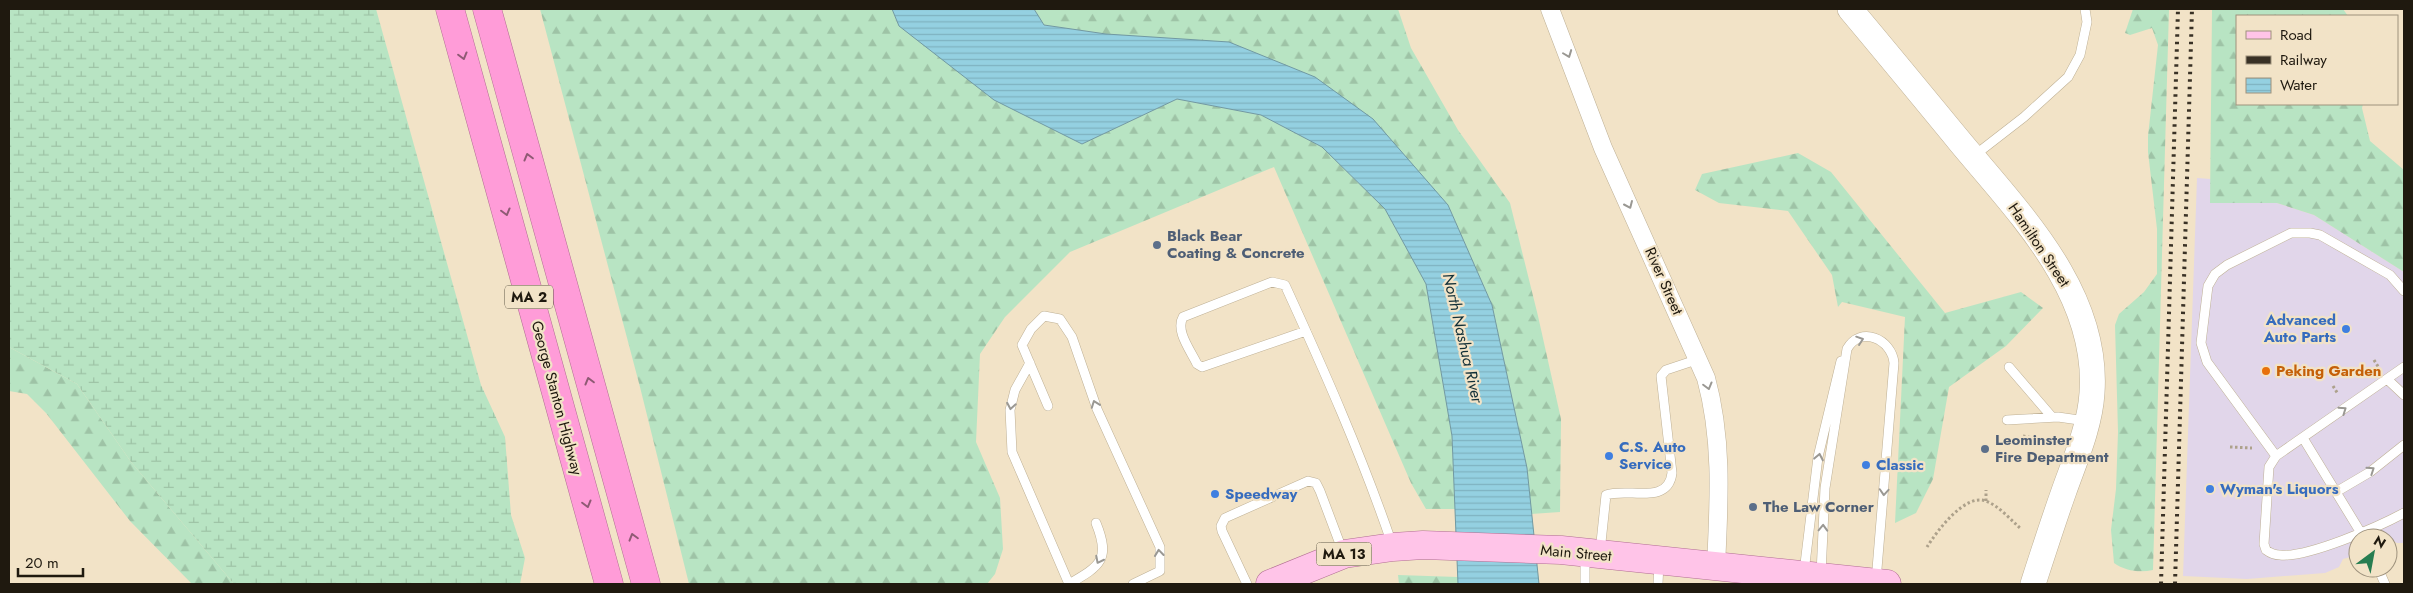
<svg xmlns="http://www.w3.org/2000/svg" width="2413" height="593" font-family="Jost,sans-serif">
<defs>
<pattern id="forest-firs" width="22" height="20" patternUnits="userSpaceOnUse" patternTransform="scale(1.25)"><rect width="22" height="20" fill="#b8e4c3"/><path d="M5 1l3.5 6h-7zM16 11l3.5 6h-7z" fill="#9ec3a6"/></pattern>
<pattern id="wetland-marsh" width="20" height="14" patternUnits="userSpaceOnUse" patternTransform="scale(1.25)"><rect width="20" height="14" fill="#b8e4c3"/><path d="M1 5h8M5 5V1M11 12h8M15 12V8" fill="none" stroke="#9ec3a6"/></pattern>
<pattern id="water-rules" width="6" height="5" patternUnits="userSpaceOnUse" patternTransform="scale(1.25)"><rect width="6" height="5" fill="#94d0e1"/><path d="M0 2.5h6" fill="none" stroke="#7fb2c0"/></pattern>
</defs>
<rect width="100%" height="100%" fill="#f2e3c7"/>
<!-- commercial -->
<path fill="#e1d6ea" d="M2197,178L2211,179L2210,203H2277L2314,215L2404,272V543H2397L2388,538H2358V555L2343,559L2339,567L2325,573L2247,579L2183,576Z"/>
<!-- forest -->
<path fill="url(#forest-firs)" d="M540,9H892L899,26L1082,144L1177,99L1261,115L1322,147L1385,209L1426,284L1452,436L1455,509H1426L1411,483L1274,167L1070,252L1005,317L980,354L976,442L1000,498L1003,549L995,574L987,584H689L640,387Z
M1034,9H1398L1411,48L1458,130L1510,203L1538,316L1561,419L1560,512L1531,514L1527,468L1492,305L1448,205L1106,34L1044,25Z
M2133,9H2169L2153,570C2140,573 2125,571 2114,563L2111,530L2116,489L2118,432L2115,325L2119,314L2144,292L2157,274V229L2148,152V136L2158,45L2152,28L2130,35L2125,33Z
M2212,9H2343L2348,16H2237V104H2363L2362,108L2370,141L2404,170V272L2314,215L2277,203H2210Z
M1798,153L1831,172L1945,313L2021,292L2043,308L2006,346L1949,387L1933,479L1916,513L1895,523L1905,317L1842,302L1838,307L1832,275L1788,211L1719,203L1695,190L1702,174Z
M9,347L77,384L131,462L234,584H192L130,521L46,413L27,394L9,391Z
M1398,575L1458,577V584H1399Z"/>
<!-- wetland -->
<path fill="url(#wetland-marsh)" d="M9,9H376L481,385L505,437L511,515L525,558L520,584H234L131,462L77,384L9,347Z"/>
<!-- water -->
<path fill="url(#water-rules)" stroke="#7199a2" d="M892,9H1034L1044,25L1106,34L1229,42L1315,77L1373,119L1448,205L1492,305L1527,468L1539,584H1458L1452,436L1426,284L1385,209L1322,147L1261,115L1177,99L1082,144L994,100L899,26Z"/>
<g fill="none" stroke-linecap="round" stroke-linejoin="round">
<defs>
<path id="lane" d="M1975,155L2024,117L2068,77L2080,55L2087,22L2085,9
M1306,331L1202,367L1197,364C1191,351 1175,331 1183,317L1272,282L1285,285C1324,370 1362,456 1392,544
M1030,363L1015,390L1010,410L1012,452L1069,584
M2009,367L2052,417
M2404,367L2276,456L2269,467L2264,544L2266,550C2270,553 2274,555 2280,555C2307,558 2378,527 2404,513
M2387,379L2404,395
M1048,406L1022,345L1031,329L1044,316L1060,319L1072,337L1097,409L1160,547V571L1133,584
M2007,420L2058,417L2086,421
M2303,438L2364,538
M2276,456L2207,362L2201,343L2208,286L2215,274L2227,265L2291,233H2310L2320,235L2390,275L2404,291
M2336,492L2370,472L2404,445
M1600,552L1606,495C1628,487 1668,506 1672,473L1661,376L1666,370L1699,359
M2378,568L2385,584
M1804,572L1818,457L1841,361
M1821,574L1825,488L1847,349C1860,325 1892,339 1894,363L1876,581
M1069,584C1100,566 1111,560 1096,523
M1247,584L1222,531L1221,526L1225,518L1308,481L1316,483L1320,491L1343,552
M1585,584V556
M1658,584L1659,562"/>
<path id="street" d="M1550,9L1603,148L1706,378C1723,440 1719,502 1716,566"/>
<path id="secondary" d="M1850,9C1887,53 1924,98 1961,143C2020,214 2099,293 2092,393C2090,426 2075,460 2064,491C2053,522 2043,553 2033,584"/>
<path id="primary" d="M1270,584L1344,554L1393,547L1423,545L1561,550L1887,584"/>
<path id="highway" d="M450,9L609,584
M487,9L646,584"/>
</defs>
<!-- lane casing -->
<use href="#lane" stroke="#beb095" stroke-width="10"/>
<!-- street casing -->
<use href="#street" stroke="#beb095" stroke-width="19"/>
<!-- secondary casing -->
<use href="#secondary" stroke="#beb095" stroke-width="26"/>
<!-- primary casing -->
<use href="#primary" stroke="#b16e92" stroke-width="29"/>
<!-- highway casing -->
<use href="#highway" stroke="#b16e92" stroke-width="29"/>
<!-- path -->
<path stroke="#ada18b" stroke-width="3" stroke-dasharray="2.5 2.5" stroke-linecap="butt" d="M2374,360L2379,368
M2333,386L2338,394
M2023,436L2050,441
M2230,447L2252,448
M1986,501V490
M1927,547C1937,531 1965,493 1986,501C1999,506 2010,519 2020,528"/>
<!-- lane -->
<use href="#lane" stroke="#fff" stroke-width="9"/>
<!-- street -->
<use href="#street" stroke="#fff" stroke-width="18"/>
<!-- secondary -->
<use href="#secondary" stroke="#fff" stroke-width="25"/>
<!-- primary -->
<use href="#primary" stroke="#ffc4e8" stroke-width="28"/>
<!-- highway -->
<use href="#highway" stroke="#ff9cd8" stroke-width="28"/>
<!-- rail -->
<path stroke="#393125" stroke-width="4" stroke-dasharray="2.5 5" stroke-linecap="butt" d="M2161,584L2178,9
M2175,584L2192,9"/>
</g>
<!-- one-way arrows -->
<defs><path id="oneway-chevron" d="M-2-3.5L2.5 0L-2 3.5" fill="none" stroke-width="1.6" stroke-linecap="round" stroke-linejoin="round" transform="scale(1.25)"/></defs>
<g stroke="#9a9893">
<use href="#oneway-chevron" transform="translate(1568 54) rotate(69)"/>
<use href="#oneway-chevron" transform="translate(1629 205) rotate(66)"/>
<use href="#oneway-chevron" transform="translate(1860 340) rotate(-19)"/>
<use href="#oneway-chevron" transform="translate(1708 386) rotate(75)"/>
<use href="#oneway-chevron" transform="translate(1095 404) rotate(-110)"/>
<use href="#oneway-chevron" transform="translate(1011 406) rotate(100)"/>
<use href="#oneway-chevron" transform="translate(2343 410) rotate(-35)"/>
<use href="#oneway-chevron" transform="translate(1819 457) rotate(-79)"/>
<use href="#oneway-chevron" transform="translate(2371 470) rotate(-34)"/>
<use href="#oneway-chevron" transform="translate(1884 492) rotate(94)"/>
<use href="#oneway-chevron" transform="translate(1823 528) rotate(-88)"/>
<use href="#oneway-chevron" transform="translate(1159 553) rotate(-96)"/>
<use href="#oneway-chevron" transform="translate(1099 560) rotate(117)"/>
</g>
<g stroke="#8f5a74">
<use href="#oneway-chevron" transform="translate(463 56) rotate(75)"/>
<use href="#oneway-chevron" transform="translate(528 157) rotate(-105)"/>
<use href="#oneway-chevron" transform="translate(506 212) rotate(75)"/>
<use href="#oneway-chevron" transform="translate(589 381) rotate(-105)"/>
<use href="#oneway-chevron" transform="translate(587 504) rotate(75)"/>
<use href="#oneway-chevron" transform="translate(633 537) rotate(-106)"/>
</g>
<!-- markers -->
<g fill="#5c6f8a" stroke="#f2e3c7" stroke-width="2">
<circle cx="1157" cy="245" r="5"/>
<circle cx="1985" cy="449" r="5"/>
<circle cx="1753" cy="507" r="5"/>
</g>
<g fill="#3f7fe0" stroke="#f2e3c7" stroke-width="2">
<circle cx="2346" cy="329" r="5"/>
<circle cx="1609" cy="456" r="5"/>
<circle cx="1866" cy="465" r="5"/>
<circle cx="2210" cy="489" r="5"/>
<circle cx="1215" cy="494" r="5"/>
</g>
<circle fill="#e8710a" stroke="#f2e3c7" stroke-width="2" cx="2266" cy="371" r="5"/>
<g text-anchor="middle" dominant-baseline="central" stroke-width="4.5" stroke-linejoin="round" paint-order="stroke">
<!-- shield labels -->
<g fill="#f2e3c7" stroke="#5e5646" stroke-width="1">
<rect x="505" y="285.5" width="48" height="23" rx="4"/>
<rect x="1316.5" y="542.5" width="55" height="23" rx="4"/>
</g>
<g font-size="14" font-weight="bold" fill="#1f190f">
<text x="529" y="297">MA 2</text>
<text x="1344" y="554">MA 13</text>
</g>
<!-- service labels -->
<g font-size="15" font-weight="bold" fill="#4e5e75" stroke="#f2e3c7" text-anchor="start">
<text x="1167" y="236">Black Bear<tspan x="1167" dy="17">Coating &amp; Concrete</tspan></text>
<text x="1995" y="440">Leominster<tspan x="1995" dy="17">Fire Department</tspan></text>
<text x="1763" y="507">The Law Corner</text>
</g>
<!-- street labels -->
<g font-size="15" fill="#1f190f" stroke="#f2e3c7">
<text transform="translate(2039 245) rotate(56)">Hamilton Street</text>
<text transform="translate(1664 281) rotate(66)">River Street</text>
<text transform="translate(557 398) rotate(75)">George Stanton Highway</text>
<text transform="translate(1576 553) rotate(5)">Main Street</text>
</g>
<!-- shop labels -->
<g font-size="15" font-weight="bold" fill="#366cbe" stroke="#f2e3c7" text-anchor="start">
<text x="2336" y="320" text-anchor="end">Advanced<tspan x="2336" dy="17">Auto Parts</tspan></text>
<text x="1619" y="447">C.S. Auto<tspan x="1619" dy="17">Service</tspan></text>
<text x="1876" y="465">Classic</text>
<text x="2220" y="489">Wyman's Liquors</text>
<text x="1225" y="494">Speedway</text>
</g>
<!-- food labels -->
<g font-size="15" font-weight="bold" fill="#c56008" stroke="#f2e3c7" text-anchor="start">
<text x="2276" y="371">Peking Garden</text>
</g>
<!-- water labels -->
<g font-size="16" font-style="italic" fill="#133139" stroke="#f2e3c7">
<text transform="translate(1463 338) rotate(77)">North Nashua River</text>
</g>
</g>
<!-- border -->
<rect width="2413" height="593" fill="none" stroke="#1f190f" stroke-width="20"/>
<!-- legend -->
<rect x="2236" y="15" width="162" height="90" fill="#f2e3c7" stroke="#9e927d"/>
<rect x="2246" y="31" width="25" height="8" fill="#ffc4e8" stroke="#9e927d"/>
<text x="2280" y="40" font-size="15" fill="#1f190f">Road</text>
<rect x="2246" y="56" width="25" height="8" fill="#393125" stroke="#9e927d"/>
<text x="2280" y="65" font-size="15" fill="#1f190f">Railway</text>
<rect x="2246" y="78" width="25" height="15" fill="url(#water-rules)" stroke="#9e927d"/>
<text x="2280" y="90" font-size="15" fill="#1f190f">Water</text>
<!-- north arrow -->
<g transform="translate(2373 553) rotate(32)"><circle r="24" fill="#f2e3c7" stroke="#9e927d"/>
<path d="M0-4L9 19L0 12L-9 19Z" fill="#277d51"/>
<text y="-8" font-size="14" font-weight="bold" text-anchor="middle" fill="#1f190f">N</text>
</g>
<!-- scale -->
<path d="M18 568v8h65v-8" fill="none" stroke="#1f190f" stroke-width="2.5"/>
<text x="25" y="568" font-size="15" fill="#1f190f" stroke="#f2e3c7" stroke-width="4" paint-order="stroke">20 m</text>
</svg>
